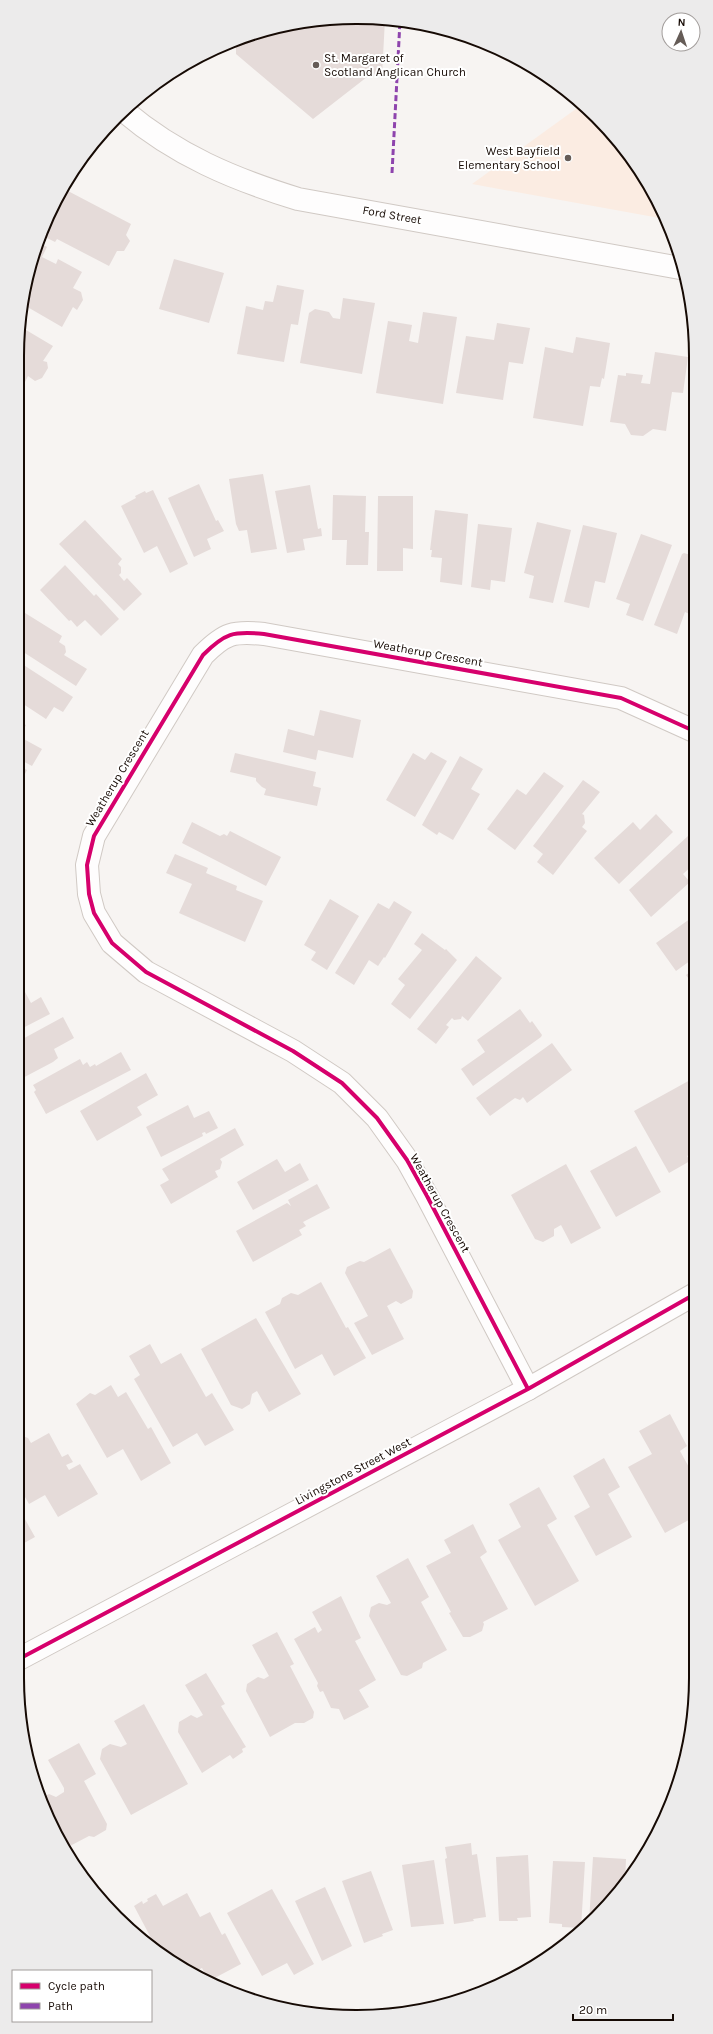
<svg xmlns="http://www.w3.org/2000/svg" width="713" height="2034" font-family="Karla,sans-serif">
<rect width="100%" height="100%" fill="#f7f4f2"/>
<!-- built -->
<path fill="#fbece2" d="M580,106L612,132L661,207L665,219L472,184Z"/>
<!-- building -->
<path fill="#e5dbd9" d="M378,18L385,19L382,76L367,77L313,119L236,54V40L247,35L312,20Z
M62,191H68L131,224L126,235L130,241L124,251H117L109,266L57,239L55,242L41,235L52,207L55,204Z
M39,242L47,247L42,257L56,264L58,259L82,272L73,288L81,292L83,300L77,310L73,307L62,327L24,305L27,281L30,275L28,274L29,269Z
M174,259L224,273L209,323L159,309Z
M277,285L304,290L298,325L291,324L284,362L237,354L246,306L263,310L265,301L273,302Z
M343,298L375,303L362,374L300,363L309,313L315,309L329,312L333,318L340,319Z
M423,312L457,317L443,404L376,393L388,321L412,325L409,341L418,343Z
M497,323L530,328L523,364L509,362L503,400L456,393L466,336L494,340Z
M21,327L53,346L43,361L47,362L48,368L42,378L35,381L28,376L22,388H17V356Z
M576,337L610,343L604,379L602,378L600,387L590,386L583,426L533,418L545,347L573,353Z
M655,352L688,357L683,393L672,392L666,431L653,429L643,436L631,435L625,424L610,422L618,375L626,376V373L643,375L641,383L650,384Z
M263,474L277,549L251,553L247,530L239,531L236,524L229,479Z
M199,484L216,521L218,520L224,531L207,539L211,549L194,557L168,498Z
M310,485L318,529L321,528L322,536L303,539L305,550L287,553L275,491Z
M153,490L188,564L170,573L157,546L144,553L121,506L136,498L135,496L145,491L146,493Z
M333,495L366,496L365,532H369L368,565H346L347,540H332Z
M378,496H413V549L403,548V571H377Z
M435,510L468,514L462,585L440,582L442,558L431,557L432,550H430Z
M85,520L122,559L118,564L121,567V573L119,575L124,581L127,578L142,594L124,611L59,544Z
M537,522L571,530L553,603L529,598L534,576L524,573Z
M478,524L512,528L505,582L491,580L490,590L471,587Z
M583,525L617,533L605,583L595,581L589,608L564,602Z
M641,534L672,545L643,621L626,615L630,604L616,599Z
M684,553L694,556V616L685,612L677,634L654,625L682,554Z
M65,565L94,596L96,594L119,619L101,636L85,620L77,627L71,620L69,621L40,590Z
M17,608L62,636L59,642L65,646L66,652L64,655L87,669L76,686L17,648Z
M19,662L73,697L63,712L54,707L46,719L17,700V665Z
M320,710L361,720L353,758L318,750L316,760L283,752L288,729L314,736Z
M17,717L21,720L20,722L26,725L20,737L42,749L32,766L17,758Z
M431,752L447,761L415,817L386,800L413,753L425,760Z
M235,753L316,772L313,786L321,788L317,806L264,795L266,789L262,787L256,781V778L230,772Z
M460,756L483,769L471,789L480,794L453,840L439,832L437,835L422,825Z
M17,765L27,770L17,790Z
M544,772L564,786L515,850L487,829L517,789L526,795Z
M583,780L600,792L582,814L584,815L585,823L582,827L587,831L553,875L537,862L543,854L533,846Z
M656,814L673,832L619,884L594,858L633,822L640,830Z
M192,822L220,836L224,834L227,836L230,831L281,857L266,886L182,843Z
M688,836L694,843V864L683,874L690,882L651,917L629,890Z
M175,854L208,868L206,873L237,886L236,890L263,901L245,942L179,913L192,884L166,873Z
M330,899L359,916L327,970L311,960L316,952L304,945Z
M394,901L412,912L385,958L384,957L378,966L369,960L354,985L335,973L378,903L389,909Z
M694,916V958L676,971L656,943Z
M422,933L445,950L446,949L457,960L410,1019L391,1004L405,985L398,979L422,950L414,944Z
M476,956L502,978L468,1021L462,1016L461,1019L454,1020L452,1018L446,1025L449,1027L436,1044L417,1029Z
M694,969L695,984V988L686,975Z
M25,992L31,1003L41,997L50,1014L17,1031V994L19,993L21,995Z
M520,1009L530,1023L532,1021L542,1035L541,1037L473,1086L461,1069L485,1052L477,1040Z
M63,1017L74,1038L54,1049L58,1058L53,1062L17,1081V1042Z
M552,1043L572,1070L527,1103L523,1097L520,1100L515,1098L490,1116L476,1098Z
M121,1052L131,1070L46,1114L34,1092L36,1090L33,1085L80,1059L83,1065L87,1062L90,1067L95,1064L96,1066Z
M146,1073L158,1095L137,1107L142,1115L97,1141L80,1111Z
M692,1079L695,1085V1157L692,1153L687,1156L690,1161L669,1173L634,1111Z
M188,1105L194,1118L209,1111L218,1128L206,1134L205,1132L202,1133L203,1136L161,1157L146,1127Z
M235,1128L244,1145L220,1159L222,1162L220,1169L215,1171L218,1177L171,1204L160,1185L169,1180L162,1169Z
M636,1146L661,1192L616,1217L590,1171Z
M277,1159L285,1172L300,1163L309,1180L253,1210L237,1182Z
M566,1164L601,1228L571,1244L561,1225L554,1229V1236L543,1242L535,1239L511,1195Z
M317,1184L330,1208L303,1222L306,1226L299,1230L302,1235L253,1262L236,1231L287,1203L291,1206L288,1200Z
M390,1248L413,1291L412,1298L401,1304L396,1301L387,1306L404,1339L372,1355L354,1323L368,1316L345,1273L347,1267L360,1261L364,1262Z
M321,1282L346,1328L348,1327L366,1358L334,1376L322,1354L295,1369L265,1312L280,1304L282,1298L291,1293L298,1295Z
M256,1318L301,1394L269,1412L257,1391L252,1394L250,1404L242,1409L231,1405L201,1349Z
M150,1344L161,1364L181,1353L206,1397L212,1393L234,1430L205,1446L197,1433L173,1447L134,1379L140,1375L129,1356Z
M111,1385L118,1397L126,1392L148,1429L151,1427L171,1463L141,1481L123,1449L107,1458L76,1404L90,1393L95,1395Z
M670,1414L687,1446L680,1451L696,1480V1516L665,1533L628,1467L652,1454L639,1431Z
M695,1422V1444L690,1434L691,1425Z
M49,1433L62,1457L68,1454L73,1462L66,1465L69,1470L80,1464L98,1494L58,1517L45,1495L29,1504L17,1483V1437L20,1435L28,1438L31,1443Z
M604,1458L620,1487L608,1494L632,1537L596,1556L574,1516L590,1507L573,1476Z
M539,1487L557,1519L547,1525L579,1581L535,1606L498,1540L521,1527L509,1504Z
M17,1505L35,1537L17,1547Z
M473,1524L487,1552L480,1557L508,1609L483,1622L484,1624L482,1631L470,1637H463L449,1613L451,1612L426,1566L451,1553L444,1540Z
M408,1558L429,1597L421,1602L447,1650L423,1663L422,1668L407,1676L401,1675L369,1616L371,1607L379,1603L387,1605L391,1603L376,1576Z
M341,1596L361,1638L355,1641L376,1680L359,1690L369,1707L344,1720L339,1709L331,1708L323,1691L320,1692L317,1686L318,1683L294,1639L315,1627L318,1633L322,1630L312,1612Z
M277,1632L294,1664L290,1666L314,1712L313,1718L304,1723H295L270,1737L246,1691L247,1684L258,1677L264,1679L269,1676L252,1645Z
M206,1673L225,1704L221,1706L246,1747L242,1749L243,1752L233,1759L230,1755L202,1773L178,1732L179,1722L191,1715L197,1718L203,1715L185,1685Z
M144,1704L188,1784L131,1815L100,1759L102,1749L110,1744L121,1747L127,1744L114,1721Z
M79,1743L96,1774L84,1781L107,1824L106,1830L94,1837L89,1836L68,1847L41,1801L42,1798L49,1794L56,1797L64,1792V1788L48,1760Z
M471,1843L472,1855L477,1854L486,1917L473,1919L474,1921L454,1924L445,1859L447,1858L445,1847Z
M528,1855L531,1917L517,1918L518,1921H499L496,1857Z
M593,1857L626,1859L625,1883L592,1922H589Z
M434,1860L444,1924L411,1927L402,1865Z
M553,1861L585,1862L581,1928L562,1927V1924L549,1923Z
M371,1871L393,1930L382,1934L383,1936L364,1943L342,1881Z
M325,1887L352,1946L322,1961L295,1901Z
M272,1889L314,1964L294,1975L287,1963L262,1976L227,1913Z
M187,1893L200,1917L210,1912L222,1935L225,1933L241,1964L209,1981L202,1968L192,1973L159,1953L134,1906L142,1901L143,1904L148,1901L147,1899L156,1894L163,1906Z
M139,1931L145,1942L135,1933Z"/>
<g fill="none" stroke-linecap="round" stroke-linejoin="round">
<defs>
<path id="minor" d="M124,111C176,155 233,179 298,199L680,268
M528,1389L427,1196L407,1160L377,1118L342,1083L293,1051L146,972L112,943L94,913L89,894L87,865L94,836L203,655C225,633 233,631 264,634L621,698L694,731"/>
<path id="tertiary" d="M17,1660L528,1389L695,1294"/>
</defs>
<!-- minor casing -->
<use href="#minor" stroke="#d0c9c4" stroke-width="24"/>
<!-- tertiary casing -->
<use href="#tertiary" stroke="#d0c9c4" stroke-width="24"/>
<!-- minor -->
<use href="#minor" stroke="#fefdfd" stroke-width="22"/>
<!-- tertiary -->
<use href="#tertiary" stroke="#fefdfd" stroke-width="22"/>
<!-- quiet -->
<path stroke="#8e44ad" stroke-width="3" stroke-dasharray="6 3" stroke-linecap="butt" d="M392,173L400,21"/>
<defs>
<path id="cycleway" d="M528,1389L427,1196L407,1160L377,1118L342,1083L293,1051L146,972L112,943L94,913L89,894L87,865L94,836L203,655C225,633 233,631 264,634L621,698L694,731
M17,1660L528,1389L695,1294"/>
</defs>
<!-- cycleway casing -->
<use href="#cycleway" stroke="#fff" stroke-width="6"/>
<!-- cycleway -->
<use href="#cycleway" stroke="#d6006c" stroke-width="4"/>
</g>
<!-- markers -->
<g fill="#655c57" stroke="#fff" stroke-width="1.5">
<circle cx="316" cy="65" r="4"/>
<circle cx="568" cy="158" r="4"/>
</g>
<g text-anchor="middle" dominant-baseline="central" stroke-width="4" stroke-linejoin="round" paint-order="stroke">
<!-- poi labels -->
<g font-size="12" fill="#160a04" stroke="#fff" text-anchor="start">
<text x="324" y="58">St. Margaret of<tspan x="324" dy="14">Scotland Anglican Church</tspan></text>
<text x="560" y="151" text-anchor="end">West Bayfield<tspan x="560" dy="14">Elementary School</tspan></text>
</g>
<!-- street labels -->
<g font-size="12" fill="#160a04" stroke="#fff">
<text transform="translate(392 215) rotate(10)">Ford Street</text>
<text transform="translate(428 653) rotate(10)">Weatherup Crescent</text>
<text transform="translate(117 778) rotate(-59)">Weatherup Crescent</text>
<text transform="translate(440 1203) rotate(61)">Weatherup Crescent</text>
<text transform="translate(353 1471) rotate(-28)">Livingstone Street West</text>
</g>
</g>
<!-- crop -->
<path d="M0 0H713V2034H0ZM356 24H357A332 332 0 0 1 689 356V1678A332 332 0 0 1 357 2010H356A332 332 0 0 1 24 1678V356A332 332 0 0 1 356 24Z" fill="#ecebeb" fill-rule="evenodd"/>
<path fill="none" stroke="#160a04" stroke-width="2" d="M356 24H357A332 332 0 0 1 689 356V1678A332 332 0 0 1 357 2010H356A332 332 0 0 1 24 1678V356A332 332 0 0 1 356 24Z"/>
<!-- legend -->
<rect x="12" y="1970" width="140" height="52" fill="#ffffff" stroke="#a29d9b"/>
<rect x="20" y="1983" width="20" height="6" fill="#d6006c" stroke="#a29d9b"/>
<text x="48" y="1990" font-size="12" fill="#160a04">Cycle path</text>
<rect x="20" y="2003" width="20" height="6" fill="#8e44ad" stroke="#a29d9b"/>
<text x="48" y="2010" font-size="12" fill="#160a04">Path</text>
<!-- north arrow -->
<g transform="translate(681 32) rotate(3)"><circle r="19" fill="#ffffff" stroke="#a29d9b"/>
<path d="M0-3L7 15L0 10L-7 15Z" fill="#655c57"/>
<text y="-6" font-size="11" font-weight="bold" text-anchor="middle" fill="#160a04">N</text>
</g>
<!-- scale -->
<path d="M573 2014v6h100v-6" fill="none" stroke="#160a04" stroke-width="2"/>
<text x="579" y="2014" font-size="12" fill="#160a04" stroke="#ffffff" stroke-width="3" paint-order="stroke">20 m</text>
</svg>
